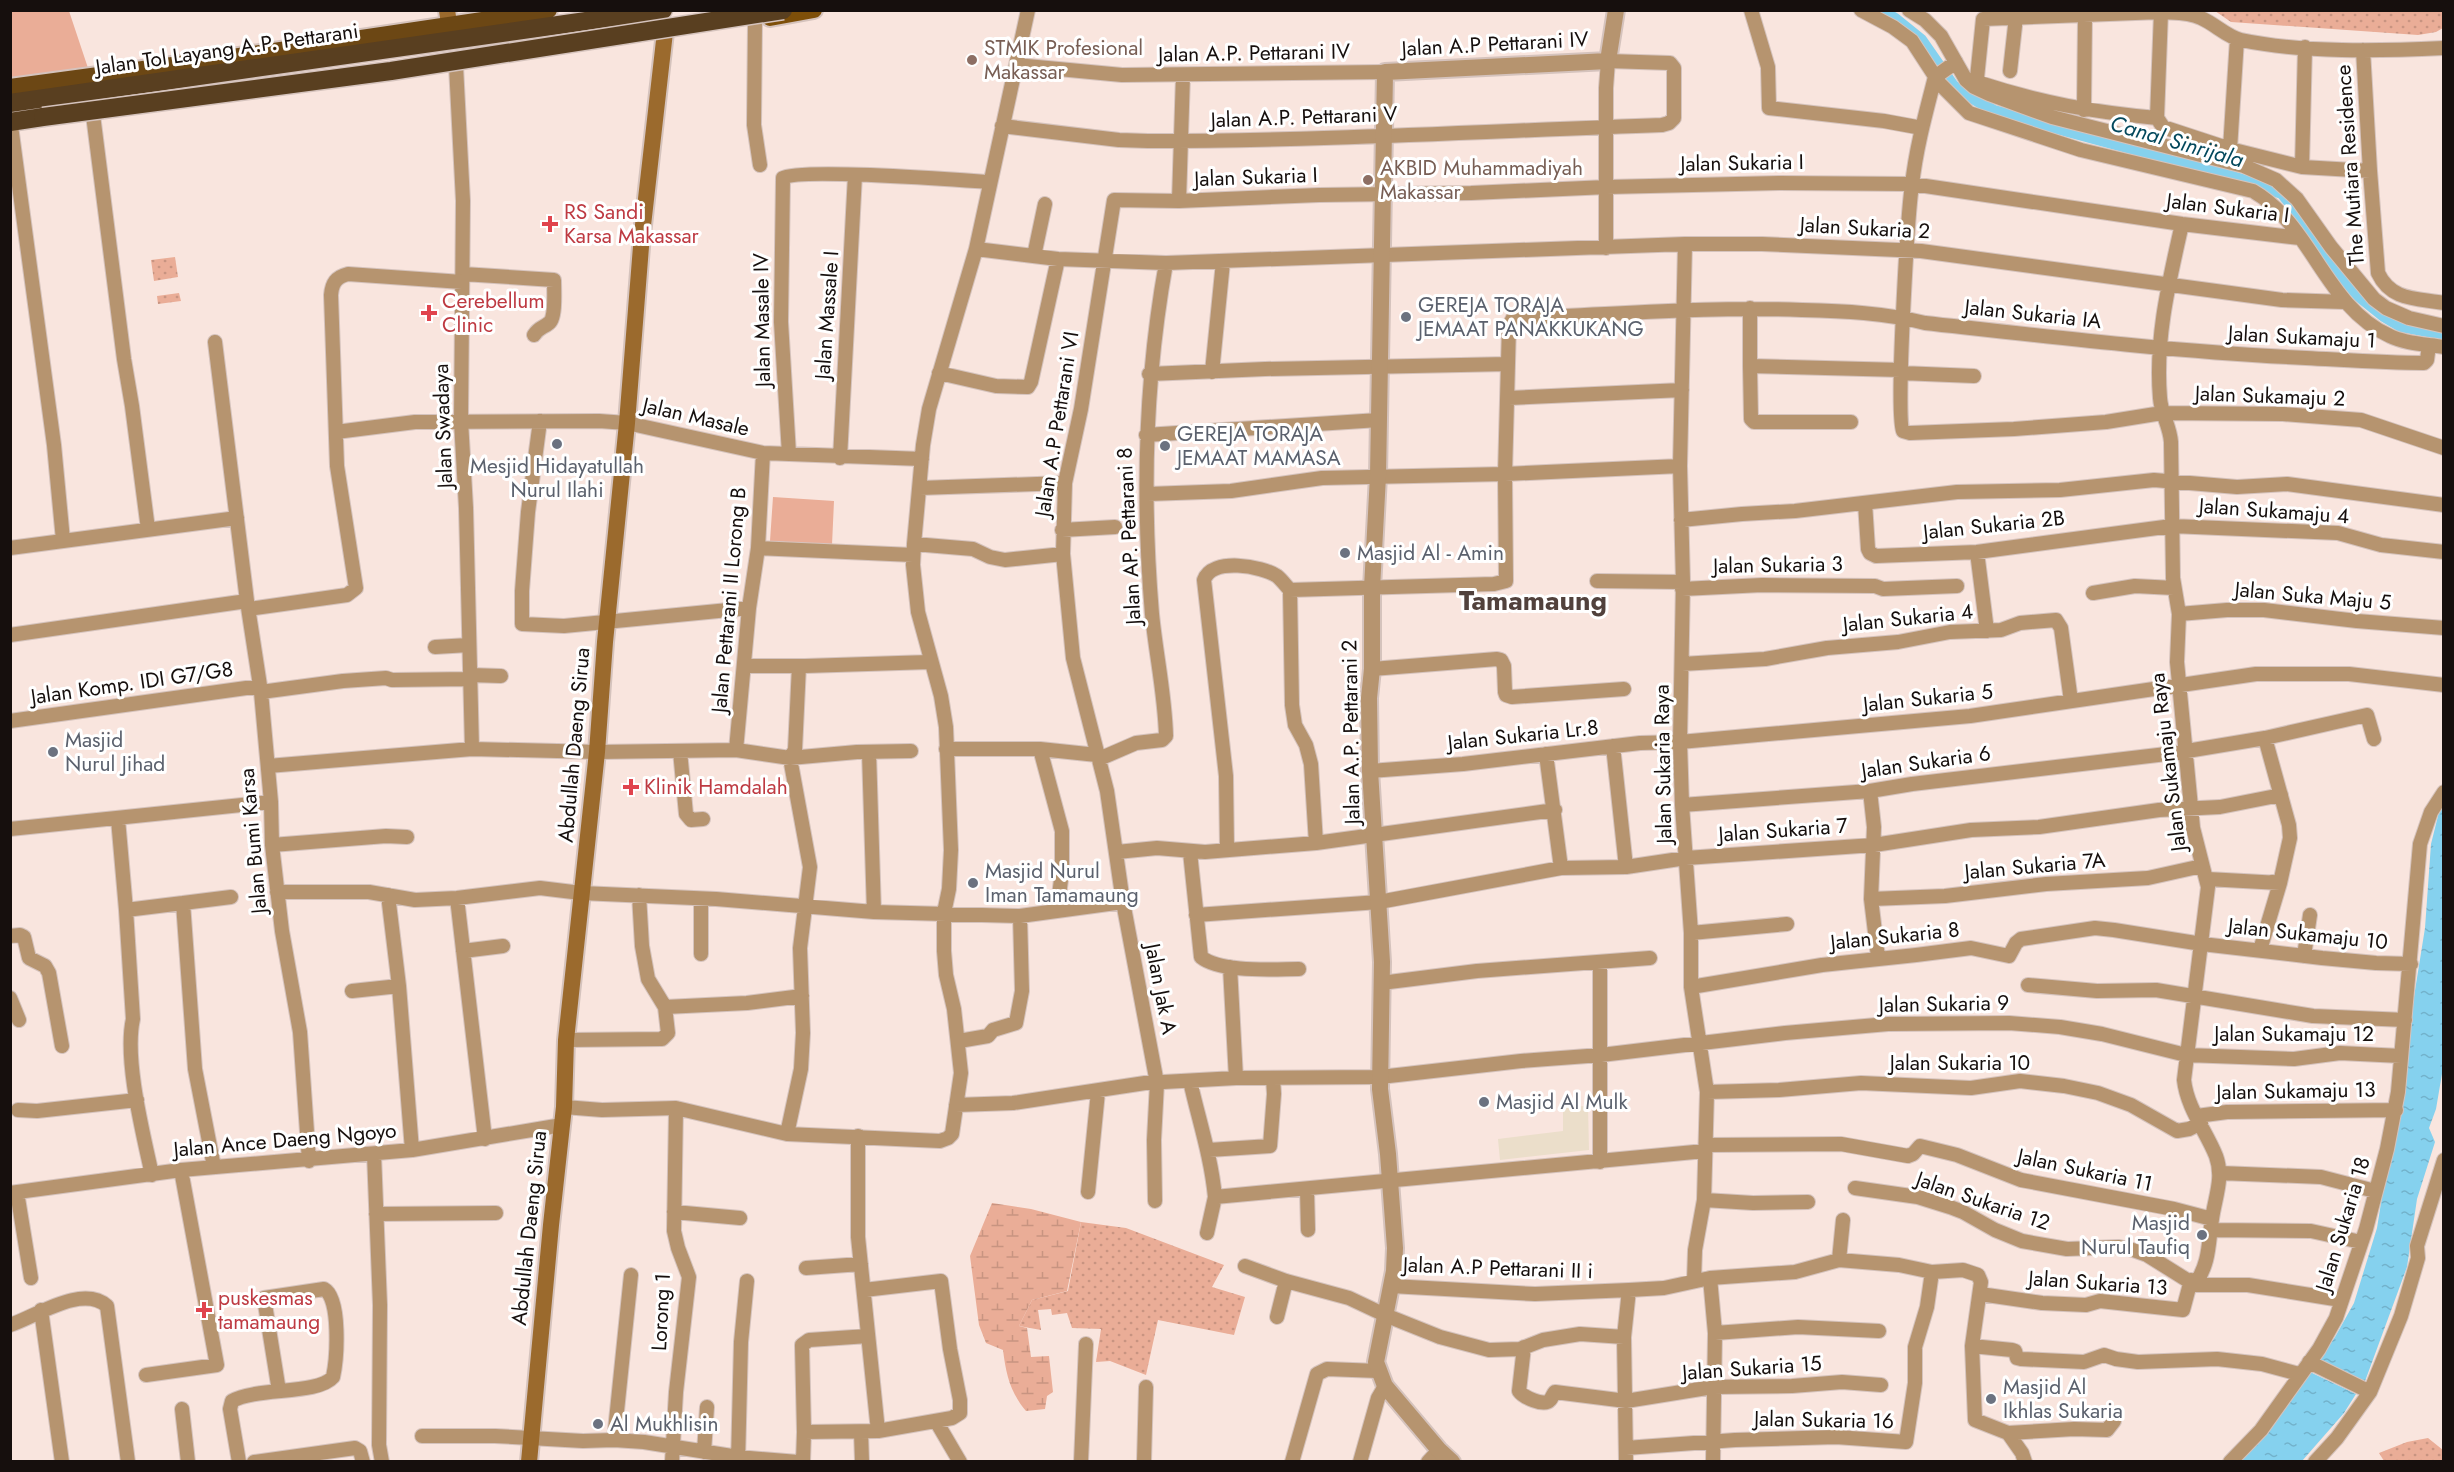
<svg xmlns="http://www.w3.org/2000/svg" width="2454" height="1472" font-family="Jost,sans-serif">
<defs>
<pattern id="grass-dots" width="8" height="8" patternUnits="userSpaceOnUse" patternTransform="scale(1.5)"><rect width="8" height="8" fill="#eaad97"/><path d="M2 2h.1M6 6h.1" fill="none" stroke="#c89481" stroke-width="1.8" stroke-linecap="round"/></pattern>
<pattern id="wetland-marsh" width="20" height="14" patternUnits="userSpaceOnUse" patternTransform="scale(1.5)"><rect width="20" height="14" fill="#eaad97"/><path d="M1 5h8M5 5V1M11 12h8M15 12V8" fill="none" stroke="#c89481"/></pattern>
<pattern id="water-ripples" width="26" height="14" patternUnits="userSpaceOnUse" patternTransform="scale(1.5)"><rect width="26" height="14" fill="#85d1ee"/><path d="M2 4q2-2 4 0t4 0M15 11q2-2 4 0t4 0" fill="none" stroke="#72b2cb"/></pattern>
</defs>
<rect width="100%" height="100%" fill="#f9e5de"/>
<!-- education -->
<path fill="#ebdeca" d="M1588,1106L1589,1150L1500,1160L1498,1139L1563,1131V1107Z"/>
<!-- grass -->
<path fill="url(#grass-dots)" d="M2215,11H2443V28L2436,32L2418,35L2231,22Z
M175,257L178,277L154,281L151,260Z
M179,293L181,301L158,304L157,296Z
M1081,1222L1126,1228L1224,1265L1212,1287L1245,1297L1234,1335L1158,1320L1146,1375L1110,1361L1096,1362L1101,1329L1072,1328L1067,1313L1052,1315L1051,1309L1038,1310L1041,1330L1019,1326L1032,1300L1068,1291Z
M2428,1438L2443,1450V1461H2384L2379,1453L2407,1442Z"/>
<!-- wetland -->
<path fill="url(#wetland-marsh)" d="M992,1203L1031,1209L1081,1222L1067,1291L1032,1300L1019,1326L1027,1328L1031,1357L1049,1356L1053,1392L1047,1396L1045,1409L1026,1411C1010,1392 1006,1374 1003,1350L986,1343L979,1325L970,1256Z"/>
<!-- park -->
<path fill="#eaad97" d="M10,11H69L89,71L11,81Z
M773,497L834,501L832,545L770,541Z"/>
<!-- water -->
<path fill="url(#water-ripples)" d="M2443,805V1068L2436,1109L2429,1128L2435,1142L2417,1199L2407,1267L2364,1384L2319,1360L2335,1337L2354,1303L2377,1228L2425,928L2431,844L2439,812Z
M2310,1372L2356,1394L2344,1413L2302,1461L2238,1462L2272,1425Z"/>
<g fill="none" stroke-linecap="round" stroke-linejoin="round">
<!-- canal -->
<path stroke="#85d1ee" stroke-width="12" d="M1880,10L1895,19L1921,40L1953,86L1994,111L2208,169L2282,193L2300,215L2326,257L2359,296L2384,316L2401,326L2444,334"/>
<defs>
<path id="minor" d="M1751,10L1768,67L1769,108L1884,121L1922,128
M1861,10L1893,27L1912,41L1940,84L1969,113L2081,150L2253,191C2312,225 2325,307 2390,336C2406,344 2426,344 2444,347
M1909,10L1925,20L1941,36L1966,80L1974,87L1989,94L2052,117L2244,166L2276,180L2297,199L2331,247L2374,299L2386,308L2409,318L2444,326
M755,20L754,125L760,165
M2305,47L2302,167L2370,171
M2363,50L2370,171L2378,273C2391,301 2417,298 2444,303
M1956,62L1935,77C1926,112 1916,148 1912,185C1908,212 1895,420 1903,431L1910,433L2014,429L2106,422L2162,413L2283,414L2361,420L2444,448
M1016,65L1122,75L1385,72
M456,66L463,201L461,421L466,508L472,749
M2010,71L2016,17
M2084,110L2085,16
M93,115L124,359L132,406L148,529
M2157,118C2093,112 2041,103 1980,83L1977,78L1983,19L2161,12C2174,13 2189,12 2201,18C2215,24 2227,37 2241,40C2303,53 2381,51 2444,48
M2157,118L2163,127L2230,149L2302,167
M2157,118L2161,12
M11,126L54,445L63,540
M1002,126L1119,140L1148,141C1319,141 1491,131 1662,125L1669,123L1674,118V68L1670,63L1608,61L1606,88V248
M2230,149L2237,39
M1179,201L1183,75
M2182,224C2169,282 2155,338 2160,398C2161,414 2170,426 2171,442L2173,578L2179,614L2177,662L2193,828L2208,887L2184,1080C2187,1108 2206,1131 2216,1156C2224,1178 2215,1197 2212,1219C2208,1246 2210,1261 2195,1285
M1685,244L1680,466L1683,582L1680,742L1682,805L1691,933V987L1707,1092L1704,1200L1695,1250L1694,1281
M976,249L1058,259L1166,263L1685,244H1762L1921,251L2282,300L2345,302
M1034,256L1045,204
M463,274L554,280C554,289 556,319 549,323C543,328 539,327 534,335
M215,342L247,601L261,692L271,802L272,845L282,931L300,1032L309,1161
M1750,366V308
M1212,372L1223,262
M939,373L996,386L1028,387L1031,382L1058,259
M1901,373L1974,376
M1149,374L1265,369L1508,364
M1509,398L1682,390
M540,421L528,512L522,591V624L564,626L749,608
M1851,422H1754L1751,419L1750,366L1901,370
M336,432L415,422L599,421L627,423L763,453L922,459
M1146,435L1379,420
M789,454L781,322L783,178C799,168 959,180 989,182
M840,458L855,175
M920,488L1065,483
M1148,494L1231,491L1322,478L1505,474L1680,466
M1865,503L1868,549L1870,553L1876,556L1977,552L2172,526L2338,533L2381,545L2444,552
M1681,520L1742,514L1795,511L1957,492L2060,490L2154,480L2237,487L2287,484L2444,505
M1062,530L1115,527
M914,544L973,549L990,557L1005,560L1063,554
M10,548L237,518
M758,548L913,555
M1977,552L1987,631
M1597,581L1683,582
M1875,586L1883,589L1957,586
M1682,589L1762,585L1875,586
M2093,593L2135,586L2174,588
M249,609L347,595L356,588L337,466L331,295C332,283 336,277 348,274L462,282
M2179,614L2227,610H2264L2357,621L2444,628
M10,635L247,601
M435,647L469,645
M1682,664L1765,659L1827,648L1898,642L1950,632L2001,630L2020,623L2056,620L2061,628L2071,701
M745,666H805L930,662
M1372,669L1497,659L1501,660L1504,666L1505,692L1506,695L1512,697L1624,689
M470,675L501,676
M261,692L343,681L386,678L392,680L470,679
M10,721L260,686
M2265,738L2367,715L2374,739
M1613,746L1626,867
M946,749H1040L1097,755
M1040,749L1062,831V872L1057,911
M736,750L749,608L758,548L763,453
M680,751L686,814L691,820L703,819
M869,752L874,912
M1546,754L1561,868
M1099,759L1136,743L1162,740L1166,736C1165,695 1156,655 1152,614C1142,496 1145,379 1166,263
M268,766L472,749L597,752L736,750L790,758L857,752L911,751
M1370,771L1463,764L1640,743L1680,742L1970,716L2256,674H2349L2444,685
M1870,791L1874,827L1871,899L1878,957
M1682,805L1870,791L1912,784L2175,753L2265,738L2289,825L2290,838L2280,883L2207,879
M118,819L126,910L183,903L195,1069L214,1167
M10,829L271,802
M1316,843L1311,764L1306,745L1295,725L1292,705L1290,590L1494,584L1506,581L1505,474L1509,326L1513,318C1610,315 1706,306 1802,310C1844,311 1885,313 1925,323C2052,337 2178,352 2306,358C2345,360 2384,363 2424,363L2427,360L2429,345
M272,845L386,836L407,837
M1227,850L1226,776L1204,580C1212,557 1262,566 1277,576C1282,580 1286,586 1290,590
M1117,852L1157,848L1205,852L1316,843L1555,810
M1190,852L1201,957C1221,973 1274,969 1299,969
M277,892H369L415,900L457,898L540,888L581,893L716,899L874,912L1020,916L1123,902
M388,895L399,986L412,1150
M639,895L642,946L648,979L665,1007
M457,898L485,1139
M1871,899L1945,896L2046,884L2148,878L2202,866
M183,903L231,897
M126,910L133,1019C124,1059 143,1133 152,1175
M1196,915L1379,902L1561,868L1626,867L1686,858L1874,845L1971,830L2039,827L2159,810L2220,807L2281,795
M1691,933L1787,924
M10,936L20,935L24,937L29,958L45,966L49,973L62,1046
M2260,950L2280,883L2272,882
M463,951L503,946
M701,954V899
M2304,956L2310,915
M1230,967L1236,1078
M1381,983L1477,971L1650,958
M2028,985L2097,991L2156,990L2313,1016L2405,1020
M1691,987L1822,965L1916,955L1971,948L2009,956L2016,943L2021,939L2095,928L2114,930L2202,944L2322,958L2376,963L2411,964
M352,991L399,986
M10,998L19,1020
M566,1040L662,1039L668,1033L665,1007L747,1003L802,996
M959,1041L988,1036L993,1030L1016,1023L1022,991L1020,916
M1190,1081C1199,1121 1211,1156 1215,1197L1705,1151
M1707,1092L1779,1090L1861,1083L1971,1088L2020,1081L2064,1086L2098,1093L2131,1105L2177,1131L2189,1129L2201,1123
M956,1105L1013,1103L1145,1083L1236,1078L1380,1077L1521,1061L1601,1055L1785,1033L1888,1024L2009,1023L2060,1027L2102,1034L2186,1055L2294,1059L2340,1053L2401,1056
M564,1107L602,1110L676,1108L787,1134L940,1141L948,1138L952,1134L961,1073L954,1009L946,975L944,951V913L949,889L951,850L946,727L941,696L918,612L913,565L914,544L923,445L929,409L976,249L1028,10
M18,1110L37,1111L137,1100
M2197,1116L2227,1112L2396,1110
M787,1134L801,1069L803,1033L800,948L810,867L790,758L795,750L799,666
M858,1136V1237L878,1431
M1706,1145L1841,1144L1908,1156L1913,1154L1920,1146L1957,1155L2021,1180L2174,1209L2212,1219
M1209,1150L1270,1146L1274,1094L1273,1078
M374,1154L380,1305L379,1445L382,1462
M1600,1162V963
M2220,1173L2321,1177L2375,1191
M1855,1188L1918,1197L1950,1207L1963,1212L1995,1230L2022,1241L2067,1249L2119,1247L2133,1250L2147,1255L2195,1285
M1307,1189L1308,1230
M17,1192L31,1278
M1088,1192L1098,1092
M10,1193L181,1170L412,1150L562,1125
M1704,1200L1753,1203L1808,1202
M1155,1201L1154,1140L1157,1083L1123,902L1107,791L1073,658L1063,554L1065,483L1081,409L1114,200L1179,201L1319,195L1471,193L1607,187L1779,183L1912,184L2182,224L2300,238
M674,1212L740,1218
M376,1214L496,1213
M2211,1230L2311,1231L2361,1242
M1207,1233L1215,1197
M1839,1260L1843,1220
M1245,1266L1286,1281L1349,1298L1385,1315L1440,1337L1489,1350L1520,1349L1543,1340L1580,1334L1624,1337
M806,1268L861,1264
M1710,1278L1715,1333L1713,1462
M2195,1285H2248L2341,1300
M1391,1286L1535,1294L1629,1290L1664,1288L1710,1278L1795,1272L1839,1260L1899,1265L1932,1272L1963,1270L1978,1275L1981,1282L1972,1346L1975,1420L2008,1433L2074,1429L2107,1430L2114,1421
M864,1290L941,1281L950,1349L960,1400V1413L952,1418L878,1431L804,1432L802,1345L809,1340L868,1336
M1980,1294L2042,1303L2086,1305L2100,1301L2183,1310L2191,1280
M41,1310L62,1462
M1277,1317L1286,1281
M10,1325C35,1317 82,1284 107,1306L128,1462
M1715,1333L1798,1327L1879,1331
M1972,1346L2012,1350L2015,1351L2017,1358L2021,1359L2084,1362L2104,1355L2116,1359L2138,1362L2217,1359L2262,1364L2299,1374
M1524,1347L1519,1391C1523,1397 1544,1407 1550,1400C1552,1398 1553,1394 1555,1392L1626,1401L1713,1387L1792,1386L1842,1382L1881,1385
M2309,1362L2370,1392
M146,1375L217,1365L181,1170
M182,1409L188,1462
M936,1421L960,1462
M861,1432L862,1462
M2008,1433L2022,1453L2025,1462
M422,1436H495L583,1441L614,1440L644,1442L738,1457L798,1462
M614,1440L631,1275
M1626,1448L1735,1440L1836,1437L1906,1442L1915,1383V1347L1927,1307L1932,1272
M704,1452L707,1407
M239,1462L230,1409L232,1401C256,1387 318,1395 333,1377C337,1359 341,1298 324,1289L264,1298L279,1391
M254,1462L355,1448L360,1451L363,1462
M672,1462L676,1392L689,1277L678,1248L674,1231L676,1108
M738,1462L741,1342L747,1281
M803,1462L804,1432
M1081,1462L1086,1344
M1144,1462L1146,1387
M1292,1462L1317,1374L1327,1369L1378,1371
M1360,1462L1378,1398L1385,1386
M1428,1462L1439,1450
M1626,1462L1624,1337L1629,1290
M2230,1462L2261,1430L2319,1349L2336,1318L2366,1229L2387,1149L2398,1092L2420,844L2431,812L2444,792
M2315,1462L2337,1438L2370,1392L2401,1316L2418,1258L2417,1246L2444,1160"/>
<path id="tertiary" d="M1452,1462L1439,1450L1385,1386L1376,1362L1394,1271L1395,1248L1388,1154L1380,1089L1382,962L1370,771L1369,698L1372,669V588L1378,476L1385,72L1608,61L1616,10"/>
<path id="secondary" d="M447,10L449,24
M529,1462L551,1225L564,1107L566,1040L597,752L605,642L627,423L642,234L665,32"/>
<path id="primary" d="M770,18L814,10"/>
<path id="trunk" d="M10,87L239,56L549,10"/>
<path id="motorway" d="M10,103L663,10
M10,122L43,117"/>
</defs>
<!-- minor casing -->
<use href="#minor" stroke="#d5c3bd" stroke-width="16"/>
<!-- tertiary casing -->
<use href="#tertiary" stroke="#d5c3bd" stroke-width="20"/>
<!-- secondary casing -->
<use href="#secondary" stroke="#d5c3bd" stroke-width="20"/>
<!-- primary casing -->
<use href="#primary" stroke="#d5c3bd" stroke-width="20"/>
<!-- trunk casing -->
<use href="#trunk" stroke="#d5c3bd" stroke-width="20"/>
<!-- motorway casing -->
<use href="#motorway" stroke="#d5c3bd" stroke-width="21"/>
<!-- minor -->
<use href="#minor" stroke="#b6946f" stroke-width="14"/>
<!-- tertiary -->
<use href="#tertiary" stroke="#b6946f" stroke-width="16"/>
<!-- secondary -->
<use href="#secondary" stroke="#9b6a2d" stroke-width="16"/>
<!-- primary -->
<use href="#primary" stroke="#7e4f09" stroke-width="16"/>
<!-- trunk -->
<use href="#trunk" stroke="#6c4714" stroke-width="16"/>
<!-- motorway -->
<use href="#motorway" stroke="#593f20" stroke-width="18"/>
<defs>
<path id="motorway-bridge" d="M43,117L391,71L783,10"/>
</defs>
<!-- motorway-bridge casing -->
<use href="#motorway-bridge" stroke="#d5c3bd" stroke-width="21" stroke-linecap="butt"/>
<!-- motorway-bridge -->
<use href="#motorway-bridge" stroke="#593f20" stroke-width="18"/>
</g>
<!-- markers -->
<g fill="#8d6e63" stroke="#fff" stroke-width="2">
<circle cx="972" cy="60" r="6"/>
<circle cx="1368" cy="180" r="6"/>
</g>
<g fill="#e0444e" stroke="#fff" stroke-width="2">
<path d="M547 215h6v6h6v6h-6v6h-6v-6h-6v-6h6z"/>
<path d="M426 304h6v6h6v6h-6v6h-6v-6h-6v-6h6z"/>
<path d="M628 778h6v6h6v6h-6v6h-6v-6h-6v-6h6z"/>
<path d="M201 1301h6v6h6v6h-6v6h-6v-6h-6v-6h6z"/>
</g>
<g fill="#6b7280" stroke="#fff" stroke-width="2">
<circle cx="1406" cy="317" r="6"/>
<circle cx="557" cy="444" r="6"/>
<circle cx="1165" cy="446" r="6"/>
<circle cx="1345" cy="553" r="6"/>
<circle cx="53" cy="752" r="6"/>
<circle cx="973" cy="883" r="6"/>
<circle cx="1484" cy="1102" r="6"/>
<circle cx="2202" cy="1235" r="6"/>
<circle cx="1991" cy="1399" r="6"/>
<circle cx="598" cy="1424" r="6"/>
</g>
<g text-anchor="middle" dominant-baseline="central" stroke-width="6" stroke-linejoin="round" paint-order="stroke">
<!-- street labels -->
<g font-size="21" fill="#160f0d" stroke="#fff">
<text transform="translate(1495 44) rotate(-3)">Jalan A.P Pettarani IV</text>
<text transform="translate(227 49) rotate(-8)">Jalan Tol Layang A.P. Pettarani</text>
<text transform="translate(1254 53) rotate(-1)">Jalan A.P. Pettarani IV</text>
<text transform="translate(1304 117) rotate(-2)">Jalan A.P. Pettarani V</text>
<text transform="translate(1742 163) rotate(-1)">Jalan Sukaria I</text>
<text transform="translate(2350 165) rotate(-94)">The Mutiara Residence</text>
<text transform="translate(1256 177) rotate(-2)">Jalan Sukaria I</text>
<text transform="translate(2228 208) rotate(7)">Jalan Sukaria I</text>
<text transform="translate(1865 228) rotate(3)">Jalan Sukaria 2</text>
<text transform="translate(2033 314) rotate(6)">Jalan Sukaria IA</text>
<text transform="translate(827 315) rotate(-86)">Jalan Massale I</text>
<text transform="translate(762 320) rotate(-91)">Jalan Masale IV</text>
<text transform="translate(2302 337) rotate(3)">Jalan Sukamaju 1</text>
<text transform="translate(2270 396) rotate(2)">Jalan Sukamaju 2</text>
<text transform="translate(696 417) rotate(13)">Jalan Masale</text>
<text transform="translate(1057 424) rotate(-81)">Jalan A.P Pettarani VI</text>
<text transform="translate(443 426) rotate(-92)">Jalan Swadaya</text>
<text transform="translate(2274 511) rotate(4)">Jalan Sukamaju 4</text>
<text transform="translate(1994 525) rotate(-6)">Jalan Sukaria 2B</text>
<text transform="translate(1129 536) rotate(-93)">Jalan AP. Pettarani 8</text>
<text transform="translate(1778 565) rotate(-1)">Jalan Sukaria 3</text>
<text transform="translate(2313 596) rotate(5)">Jalan Suka Maju 5</text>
<text transform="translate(729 600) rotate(-85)">Jalan Pettarani II Lorong B</text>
<text transform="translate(1908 618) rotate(-6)">Jalan Sukaria 4</text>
<text transform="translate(132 683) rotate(-8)">Jalan Komp. IDI G7/G8</text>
<text transform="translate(1928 698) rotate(-6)">Jalan Sukaria 5</text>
<text transform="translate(1351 732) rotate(-91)">Jalan A.P. Pettarani 2</text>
<text transform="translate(1523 735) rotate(-6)">Jalan Sukaria Lr.8</text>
<text transform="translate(574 745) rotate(-85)">Abdullah Daeng Sirua</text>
<text transform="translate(1926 762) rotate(-8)">Jalan Sukaria 6</text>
<text transform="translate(2168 762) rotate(-97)">Jalan Sukamaju Raya</text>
<text transform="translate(1663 764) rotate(-91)">Jalan Sukaria Raya</text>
<text transform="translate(1783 830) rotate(-4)">Jalan Sukaria 7</text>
<text transform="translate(253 841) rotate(-95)">Jalan Bumi Karsa</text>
<text transform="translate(2035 866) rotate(-5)">Jalan Sukaria 7A</text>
<text transform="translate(2308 934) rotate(6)">Jalan Sukamaju 10</text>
<text transform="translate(1895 936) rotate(-6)">Jalan Sukaria 8</text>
<text transform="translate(1161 989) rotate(79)">Jalan Jak A</text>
<text transform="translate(1944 1004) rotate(-1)">Jalan Sukaria 9</text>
<text x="2294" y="1034">Jalan Sukamaju 12</text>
<text x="1960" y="1063">Jalan Sukaria 10</text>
<text transform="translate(2296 1091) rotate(-1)">Jalan Sukamaju 13</text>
<text transform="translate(285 1140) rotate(-5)">Jalan Ance Daeng Ngoyo</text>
<text transform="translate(2085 1170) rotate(12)">Jalan Sukaria 11</text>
<text transform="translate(1983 1201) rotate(19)">Jalan Sukaria 12</text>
<text transform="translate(2343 1224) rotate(-73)">Jalan Sukaria 18</text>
<text transform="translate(529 1228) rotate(-84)">Abdullah Daeng Sirua</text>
<text transform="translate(1498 1268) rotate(2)">Jalan A.P Pettarani II i</text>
<text transform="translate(2098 1283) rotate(4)">Jalan Sukaria 13</text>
<text transform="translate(661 1312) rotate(-87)">Lorong 1</text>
<text transform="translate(1752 1368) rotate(-4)">Jalan Sukaria 15</text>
<text transform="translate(1824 1420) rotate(1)">Jalan Sukaria 16</text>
</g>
<!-- education labels -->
<g font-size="21" fill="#785e54" stroke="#fff" text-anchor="start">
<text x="984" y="48">STMIK Profesional<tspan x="984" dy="24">Makassar</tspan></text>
<text x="1380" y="168">AKBID Muhammadiyah<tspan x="1380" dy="24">Makassar</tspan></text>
</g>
<!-- health labels -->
<g font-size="21" fill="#be3a42" stroke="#fff" text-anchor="start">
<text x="564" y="212">RS Sandi<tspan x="564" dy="24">Karsa Makassar</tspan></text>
<text x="442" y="301">Cerebellum<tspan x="442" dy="24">Clinic</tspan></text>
<text x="644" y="787">Klinik Hamdalah</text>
<text x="218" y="1298">puskesmas<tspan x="218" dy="24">tamamaung</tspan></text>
</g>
<!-- worship labels -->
<g font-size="21" fill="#5b616d" stroke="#fff" text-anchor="start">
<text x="1418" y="305">GEREJA TORAJA<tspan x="1418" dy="24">JEMAAT PANAKKUKANG</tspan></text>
<text x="1177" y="434">GEREJA TORAJA<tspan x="1177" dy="24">JEMAAT MAMASA</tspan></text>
<text x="557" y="466" text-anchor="middle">Mesjid Hidayatullah<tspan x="557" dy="24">Nurul Ilahi</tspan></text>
<text x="1357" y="553">Masjid Al - Amin</text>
<text x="65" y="740">Masjid<tspan x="65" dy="24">Nurul Jihad</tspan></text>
<text x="985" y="871">Masjid Nurul<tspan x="985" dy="24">Iman Tamamaung</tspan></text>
<text x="1496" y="1102">Masjid Al Mulk</text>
<text x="2190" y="1223" text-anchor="end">Masjid<tspan x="2190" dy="24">Nurul Taufiq</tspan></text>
<text x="2003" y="1387">Masjid Al<tspan x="2003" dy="24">Ikhlas Sukaria</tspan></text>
<text x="610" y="1424">Al Mukhlisin</text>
</g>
<!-- water labels -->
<g font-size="22" font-style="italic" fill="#03485c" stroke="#fff">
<text transform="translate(2177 141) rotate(16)">Canal Sinrijala</text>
</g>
<!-- district labels -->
<g font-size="27" font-weight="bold" fill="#51413c" stroke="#fff">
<text x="1533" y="600">Tamamaung</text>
</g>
</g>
<!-- border -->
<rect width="2454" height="1472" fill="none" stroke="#160f0d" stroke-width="24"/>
</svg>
